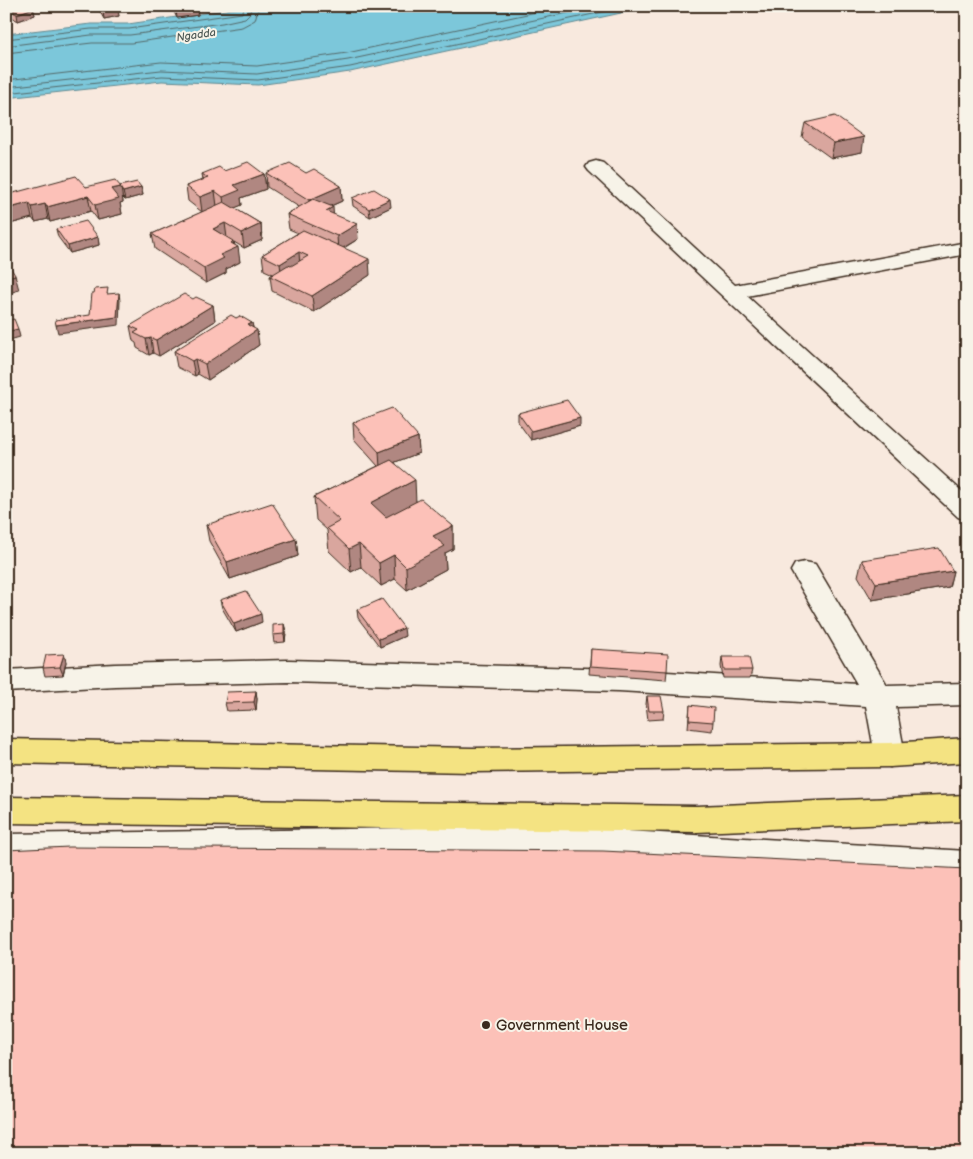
<svg xmlns="http://www.w3.org/2000/svg" width="973" height="1159" font-family="'Balsamiq Sans',sans-serif">
<rect width="100%" height="100%" fill="#f8e9de"/>
<filter id="ink" filterUnits="userSpaceOnUse"><feTurbulence type="fractalNoise" baseFrequency=".02" numOctaves="2"/><feDisplacementMap in="SourceGraphic" scale="10" xChannelSelector="R" yChannelSelector="G"/><feConvolveMatrix kernelMatrix="1 2 1 2 8 2 1 2 1" color-interpolation-filters="sRGB"/></filter>
<g filter="url(#ink)">
<!-- water -->
<path fill="#7bc7da" stroke="#61888f" d="M254,6H705L644,8L350,72L258,85L162,81L6,98V34L91,24H128Z"/>
<g fill="none" stroke-linecap="round" stroke-linejoin="round">
<!-- shore -->
<path stroke="#556969" stroke-width="1" d="M6,39L91,29H129L242,13L245,6
M6,46L91,35H130L222,23L245,18L250,13L251,6
M6,53L92,43H131L242,27L255,20L259,6
M6,80L161,62L257,66L347,53L564,6
M6,87L161,70L257,74L348,60L600,6
M6,93L162,76L258,80L350,67L630,6"/>
<defs>
<path id="minor" d="M596,161L603,163L735,285L967,242V254L747,296L967,496V520L958,517L589,171L586,167L589,163Z
M805,562L815,564L887,685L967,683V705L896,707L905,755L901,763L890,767L879,763L875,755L866,706L619,691L289,682L115,686L6,692V670L115,664L289,660L619,669L857,684L791,571L795,564Z
M542,826L967,851V879L542,852L6,860V834Z"/>
<path id="major" d="M967,738V762L890,767L472,772L6,763V739L472,748L890,743Z
M967,795V821L697,832L6,823V797L697,806Z"/>
</defs>
<!-- minor casing -->
<use href="#minor" stroke="#3b2a1e" stroke-width="3"/>
<!-- major casing -->
<use href="#major" stroke="#3b2a1e" stroke-width="3"/>
<!-- minor -->
<use href="#minor" fill="#f7f3e8" fill-rule="evenodd"/>
<!-- major -->
<use href="#major" fill="#f4e382" fill-rule="evenodd"/>
</g>
<!-- wall -->
<path fill="#d9a69e" stroke="#3b2a1e" d="M6,6H30L33,8L35,15L18,21L12,17L11,10Z
M99,6H116L119,16L104,19L100,12Z
M173,6H196L198,15L177,18L173,10Z
M805,123L862,152L831,158L802,137Z
M224,171L264,174L266,189L241,198L242,205L234,208L261,224L262,240L244,248L234,242L240,262L226,269V273L206,283L155,249L152,234L202,212L188,201L186,186L203,180L202,174Z
M266,173H306L341,186L342,201L331,206L333,214L358,239L344,248L370,275L314,312L272,291L270,276L273,274L264,270L262,255L298,233L289,229L287,214L299,207L267,187Z
M120,186L141,187L143,195L125,200L122,197L123,202L120,203L122,214L98,220L91,211L50,222L48,219L35,222L32,218L6,225V195L86,187Z
M352,198L391,207L370,217L353,206Z
M56,229L98,237L99,245L70,253L58,237Z
M213,305L215,321L159,356L153,353L149,355L137,348L136,343L133,341L130,326Z
M236,318L252,323L253,328L259,345L208,380L198,374L195,376L177,367L174,351Z
M518,413L580,426L531,440L518,422Z
M353,423L418,437L419,453L395,462L416,501L453,526V549L445,553L446,569L407,590L395,579L381,586L361,567L351,572L329,551L327,530L316,520L314,497L378,466L354,439Z
M206,525L296,539L298,556L230,579L209,541Z
M862,560L953,571L949,587L872,600L858,576Z
M220,600L262,622L236,632L222,608Z
M357,610L405,636L380,647L358,618Z
M284,624L286,632L285,642L274,643L273,635Z
M591,649L667,671L666,680L589,674Z
M64,654L66,662L63,675L45,676L43,668Z
M722,657L752,670L750,678H723L721,666Z
M256,691L257,699L256,710L227,711L225,703Z
M647,696L664,711L663,719L648,720L646,704Z
M690,705L713,722L712,731L688,728Z"/>
<!-- shaded-wall -->
<path fill="#b08781" stroke="#3b2a1e" d="M14,6H24L16,13Z
M33,8L35,15L18,21L17,14Z
M197,8L198,15L177,18L176,11Z
M118,9L119,16L104,19L103,12Z
M7,10L8,17L6,18V11Z
M864,137L862,152L831,158L834,143Z
M264,174L266,189L241,198L242,205L225,212L223,197L234,185Z
M341,186L342,201L310,215L309,200Z
M121,187L123,202L120,203L122,214L98,220L95,205L111,189Z
M141,187L143,195L125,200L123,192Z
M215,191L217,206L202,212L200,197Z
M88,196L91,211L50,222L47,207Z
M390,199L391,207L370,217L369,209Z
M29,203L32,218L6,225V209Z
M45,204L48,219L35,222L32,207Z
M333,207L334,222L326,211Z
M225,223L227,238L213,229Z
M261,224L262,240L244,248L242,233Z
M357,224L358,239L338,251L337,236Z
M98,237L99,245L70,253L68,246Z
M233,241L234,248L238,247L240,262L226,269V273L206,283L204,268L220,255L231,243Z
M299,252L300,267L282,279L280,264Z
M369,259L370,275L314,312L312,296Z
M15,275L19,290L6,294V277Z
M119,293L120,301L119,325L58,333L56,325L117,317Z
M213,305L215,321L159,356L156,340Z
M252,323L254,332L257,330L259,345L208,380L205,364L248,325Z
M18,329L20,337L6,341V332Z
M151,338L153,353L149,355L146,339Z
M195,359L198,374L195,376L192,361Z
M580,418V426L531,440V431Z
M418,437L419,453L380,468L379,452Z
M415,480L416,503L372,526L371,503Z
M453,526V549L445,553L446,569L407,590L406,567L433,536Z
M296,539L298,556L230,579L227,562Z
M359,544L361,567L351,572L349,549Z
M394,555L395,579L381,586L379,563Z
M953,571L949,587L872,600L876,583Z
M261,614L262,622L236,632L234,624Z
M284,624L286,632L285,642L284,634Z
M404,628L405,636L380,647L379,639Z
M64,654L66,662L63,675L60,667Z
M256,691L257,699L256,710L254,702Z"/>
<!-- building -->
<path fill="#fcc1b8" stroke="#3b2a1e" d="M23,6H30L33,8L17,14L11,11Z
M100,6H116L118,9L103,12Z
M174,6H196L197,8L176,11Z
M835,116L864,137L834,143L805,123Z
M248,162L264,174L234,185L240,190L223,197L215,191L200,197L186,186L208,178L202,174L219,167L224,171Z
M290,163L306,173L314,169L341,186L309,200L266,173Z
M76,176L86,187L115,180L121,187L111,189L119,199L95,205L88,196L47,207L45,204L32,207L29,203L6,209V195Z
M137,182L141,187L123,192L121,189L120,186Z
M374,189L390,199L369,209L352,198Z
M313,199L333,207L326,211L357,224L337,236L287,214Z
M224,202L261,224L242,233L225,223L213,229L233,241L231,243L238,247L220,255L224,258L204,268L152,234Z
M86,221L98,237L68,246L56,229Z
M303,230L369,259L312,296L270,276L288,265L291,266L308,256L299,252L280,264L262,255Z
M6,260L15,275L6,277Z
M108,288L107,294L119,293L117,317L56,325L55,320L90,315L92,293H94L95,289Z
M184,294L193,299L196,297L213,305L156,340L151,338L146,339L134,333L139,330L130,326Z
M231,315L236,318L240,316L252,323L248,325L257,330L205,364L195,359L192,361L174,351Z
M14,319L18,329L6,332V321Z
M567,400L580,418L531,431L518,413Z
M392,408L418,437L379,452L353,423Z
M391,460L415,480L371,503L386,517L421,499L453,526L433,536L445,546L406,567L394,555L379,563L359,544L349,549L327,528L340,521L314,497Z
M272,503L296,539L227,562L206,525Z
M939,548L953,571L876,583L862,560Z
M246,591L261,614L234,624L220,600Z
M382,599L404,628L379,639L357,610Z
M284,624V634L273,635V625Z
M591,649L668,654L667,671L590,666Z
M64,654L60,667L43,668L46,655Z
M722,657H749L752,670H724Z
M256,691L254,702L225,703L227,692Z
M647,696H661L664,711H649Z
M690,705L714,708L713,722L689,720Z
M69,847L603,851L967,869V1153H6V850Z"/>
</g>
<!-- markers -->
<circle fill="#3b2a1e" stroke="#f7f3e8" stroke-width="2" cx="486" cy="1025" r="5"/>
<g text-anchor="middle" dominant-baseline="central" stroke-width="4" stroke-linejoin="round" paint-order="stroke">
<!-- far-water labels -->
<g font-size="11" font-style="italic" fill="#4e5956" stroke="#f7f3e8">
<text transform="translate(196 35) rotate(-8)">Ngadda</text>
</g>
<!-- near-poi labels -->
<g font-size="15" fill="#3b2a1e" stroke="#f7f3e8" text-anchor="start">
<text x="496" y="1025">Government House</text>
</g>
</g>
<!-- margin -->
<rect width="973" height="1159" fill="none" stroke="#f7f3e8" stroke-width="25"/>
<rect x="12" y="12" width="948" height="1134" fill="none" stroke="#3b2a1e" stroke-width="2" filter="url(#ink)"/>
</svg>
